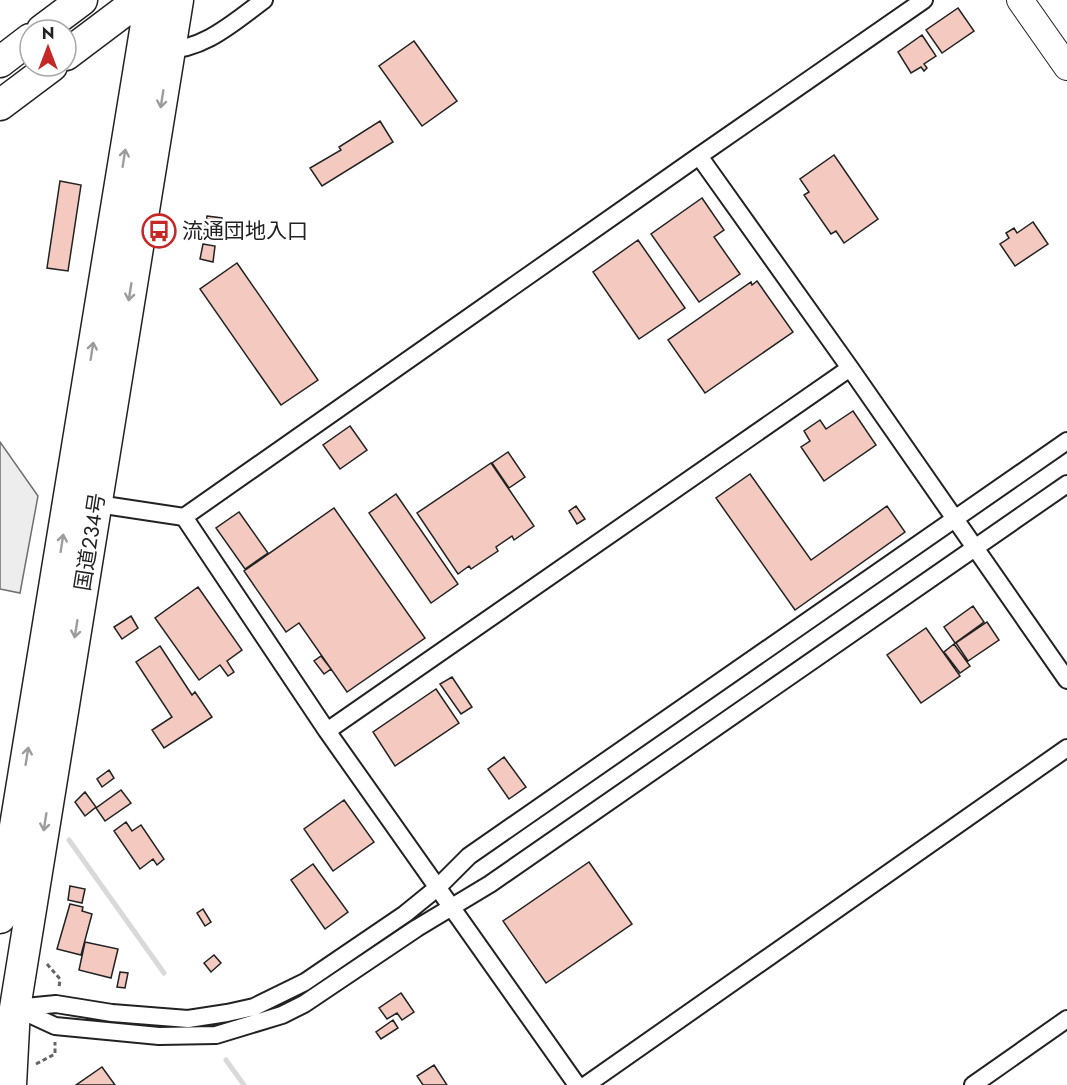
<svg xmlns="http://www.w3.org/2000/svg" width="1067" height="1085" font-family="Jost,'Noto Sans JP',sans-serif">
<rect width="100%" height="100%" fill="#fff"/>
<!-- parking -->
<path fill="#ededed" stroke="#6f6f6f" stroke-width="1.5" d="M0,442L38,496L20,593L0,589Z"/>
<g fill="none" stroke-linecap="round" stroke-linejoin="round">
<!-- stream -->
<path stroke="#d9d9d9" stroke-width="5" d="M69,840L164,973
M226,1060L244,1085"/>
</g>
<!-- building -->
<path fill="#f3c9c0" stroke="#222" stroke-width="1.5" d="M958,8L974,31L942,53L926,30Z
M922,35L936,56L924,64L927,68L924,71L921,67L911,73L898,52Z
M414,41L457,101L422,126L379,66Z
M380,121L393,142L322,186L310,168L341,150L339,147Z
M834,155L878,219L844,243L836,231L831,234L804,195L809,192L800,179Z
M60,181L81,185L68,271L47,268Z
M702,198L724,230L714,237L740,274L699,302L651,234Z
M207,216L222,218L219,237L204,234Z
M1033,222L1048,244L1015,266L1000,244L1009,238L1006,233L1014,228L1017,233Z
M638,240L685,308L639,339L593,272Z
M203,244L215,246L213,262L200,259Z
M237,263L318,380L281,405L200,289Z
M757,281L793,332L705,393L668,340L751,282L752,285Z
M853,411L876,445L824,481L801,447L810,441L804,431L820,420L826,429Z
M350,426L367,450L340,469L323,445Z
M508,452L525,477L509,488L492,463Z
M491,463L534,526L514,540L512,536L496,547L498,551L471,569L469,566L458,574L417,513Z
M750,474L811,560L887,506L905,532L795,610L716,498Z
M396,494L458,584L431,603L369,513Z
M576,506L585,519L577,524L569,511Z
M334,508L425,638L347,692L299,623L286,632L244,571Z
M239,512L268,553L245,569L216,528Z
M198,587L242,650L227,661L234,672L228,676L220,665L199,680L155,618Z
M973,606L984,622L955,643L944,627Z
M131,616L138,628L122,639L114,627Z
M987,622L999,640L968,661L956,643Z
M926,628L960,676L921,703L887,655Z
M954,644L970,666L960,673L944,652Z
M160,646L192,695L195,692L212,717L164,748L152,730L172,717L136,662Z
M321,656L331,669L324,674L314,661Z
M452,677L472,707L461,714L440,684Z
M436,689L459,723L395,766L373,732Z
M504,757L526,787L509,799L488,769Z
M109,770L114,778L102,787L97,779Z
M121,790L131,803L105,821L96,808Z
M85,792L96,807L85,816L75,802Z
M344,800L374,842L333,871L304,829Z
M126,822L132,831L141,825L164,859L157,865L153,859L140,869L114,831Z
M589,862L632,924L546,983L503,921Z
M313,864L348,912L325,929L291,880Z
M70,886L85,889L82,903L68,900Z
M70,904L83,907L82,911L92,914L81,955L57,949Z
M203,909L211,922L205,926L197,913Z
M85,942L118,949L111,978L79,970Z
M214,955L221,963L211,972L204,963Z
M120,972L128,973L125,988L117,987Z
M401,993L414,1012L402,1020L397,1013L387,1019L379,1008Z
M393,1020L398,1028L381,1039L376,1032Z
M434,1065L447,1085H423L417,1076Z
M102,1067L115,1085H76Z"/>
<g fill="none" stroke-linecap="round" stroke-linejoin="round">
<defs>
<path id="street" d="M163,50C203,51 234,22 264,0
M699,156L850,368L1067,680
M91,503L184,517L699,156L924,0
M184,517L327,731L577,1085
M327,731L850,368
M15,1008L56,1004L112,1013L188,1019L227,1013L254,1007L305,982L405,914L437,888L469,856L1067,441
M16,1008L55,1026L159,1036L216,1035L282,1015L304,1004L417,928L490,884L1067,484
M586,1085L1067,748
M973,1085L1067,1019"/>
<path id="primary" d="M1020,0L1067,67"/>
<path id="highway" d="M42,30L82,0
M66,55L139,0
M0,62L30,39
M0,105L52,66
M0,918L150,0
M11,1085L15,1008L178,0"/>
</defs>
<!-- street casing -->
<use href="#street" stroke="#222" stroke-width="20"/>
<!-- primary casing -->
<use href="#primary" stroke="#222" stroke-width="28"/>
<!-- highway casing -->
<use href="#highway" stroke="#222" stroke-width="33"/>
<!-- path -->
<path stroke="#646464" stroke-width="3" stroke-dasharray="4.5 3" stroke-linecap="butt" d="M47,964L60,979L59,988
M36,1064L55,1054V1042"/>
<!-- street -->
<use href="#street" stroke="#fff" stroke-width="16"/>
<!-- primary -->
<use href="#primary" stroke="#fff" stroke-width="26"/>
<!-- highway -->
<use href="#highway" stroke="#fff" stroke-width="30"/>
</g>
<!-- one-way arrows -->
<defs><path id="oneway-shaft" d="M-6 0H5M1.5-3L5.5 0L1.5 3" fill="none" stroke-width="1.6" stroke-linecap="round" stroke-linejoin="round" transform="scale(1.5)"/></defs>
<g stroke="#9c9c9c">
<use href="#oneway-shaft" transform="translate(162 99) rotate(99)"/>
<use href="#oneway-shaft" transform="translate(124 158) rotate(-81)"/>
<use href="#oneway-shaft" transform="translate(130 292) rotate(99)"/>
<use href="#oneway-shaft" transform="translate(92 351) rotate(-81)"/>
<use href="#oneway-shaft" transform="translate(62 543) rotate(-81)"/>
<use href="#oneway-shaft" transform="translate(76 629) rotate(99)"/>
<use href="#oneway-shaft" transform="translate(27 756) rotate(-81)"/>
<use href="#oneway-shaft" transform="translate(45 822) rotate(99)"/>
</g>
<!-- icons -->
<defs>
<symbol id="bus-ring" viewBox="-11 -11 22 22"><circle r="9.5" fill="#fff" stroke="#c62828" stroke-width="1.5"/><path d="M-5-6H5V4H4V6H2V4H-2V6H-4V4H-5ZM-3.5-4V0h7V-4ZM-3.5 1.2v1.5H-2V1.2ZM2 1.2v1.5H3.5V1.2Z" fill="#c62828"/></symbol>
</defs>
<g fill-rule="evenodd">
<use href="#bus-ring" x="140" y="212" width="38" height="38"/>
</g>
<g text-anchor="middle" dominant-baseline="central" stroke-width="4.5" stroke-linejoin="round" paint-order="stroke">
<!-- poi labels -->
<g font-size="21" fill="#222" stroke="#fff" text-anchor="start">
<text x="182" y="231">流通団地入口</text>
</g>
<!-- street labels -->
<g font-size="21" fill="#222" stroke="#fff">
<text transform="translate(90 542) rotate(-81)">国道234号</text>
</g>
</g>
<!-- north arrow -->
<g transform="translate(48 48)"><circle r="28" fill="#ffffff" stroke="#a7a7a7" stroke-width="1.5"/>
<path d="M0-4.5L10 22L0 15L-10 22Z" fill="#c62828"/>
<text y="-9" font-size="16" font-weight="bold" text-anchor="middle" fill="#222222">N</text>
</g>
</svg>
